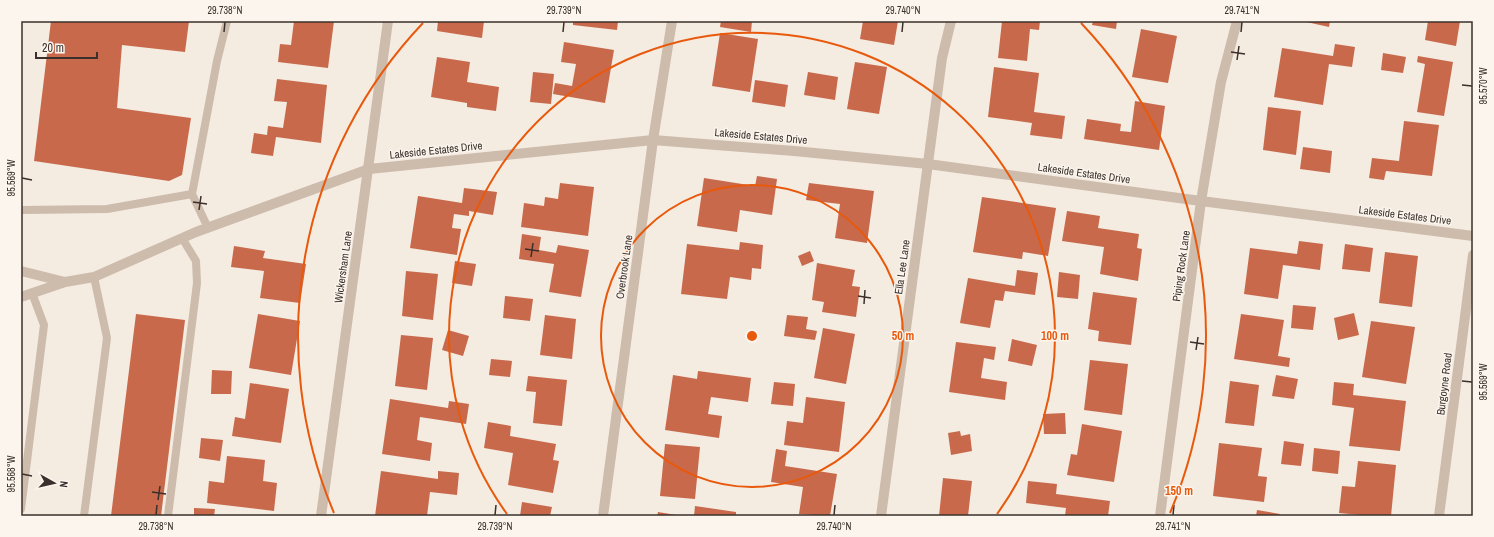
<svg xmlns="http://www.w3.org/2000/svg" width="1494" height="537" font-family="'Archivo Narrow',sans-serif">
<rect width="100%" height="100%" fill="#f4ebe1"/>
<!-- building -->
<path fill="#c8694b" d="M51,21H189L185,52L122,45L117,108L191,118L182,175L169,181L34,161Z
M294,21H334L328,68L278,62L280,44L291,45Z
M438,21H484L482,38L437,31Z
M573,21H618L617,30L573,25Z
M721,21H752L751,32L720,27Z
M863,21H898L894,45L860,39Z
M1002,21H1040L1039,30L1030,29L1027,61L998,58Z
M1093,21H1117L1116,29L1092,25Z
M1302,21H1330L1329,27Z
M1428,21H1460L1456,46L1425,40Z
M1141,29L1177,36L1168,83L1132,77Z
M720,33L758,39L750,92L712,86Z
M564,42L614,50L605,103L553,94L555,83L572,86L576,64L561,62Z
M1335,44L1355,47L1352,67L1329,64L1323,105L1274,97L1282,48L1333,56Z
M1383,53L1406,57L1403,73L1381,70Z
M1418,56L1453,62L1444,116L1417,112L1425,64L1417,62Z
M437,57L470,62L467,82L499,87L496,111L467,107V103L431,97Z
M855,62L887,67L879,114L847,109Z
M994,67L1039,73L1034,112L1065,116L1062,139L1030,135L1032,123L988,117Z
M533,72L554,74L551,104L530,102Z
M808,72L838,77L835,100L804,95Z
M277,79L327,85L321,143L276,137L273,156L251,153L254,133L267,135L268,126L283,128L287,102L274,101Z
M755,80L788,85L785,107L752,102Z
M1135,101L1165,106L1159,150L1084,139L1087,119L1121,124L1120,131L1131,132Z
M1268,107L1301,111L1296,155L1263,150Z
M1404,121L1439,125L1432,176L1386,171L1384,180L1369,178L1372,158L1399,161Z
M1303,147L1332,151L1330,173L1300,169Z
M757,176L777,179L772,215L740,210L737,232L697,226L704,178L755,186Z
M560,183L594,187L588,236L521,227L524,203L544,206L545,197L558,199Z
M809,183L874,191L867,243L835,238L840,204L806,200Z
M464,188L497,192L493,215L469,211V216L454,214L452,228L461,229L457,255L410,248L418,196L462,203Z
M982,197L1056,208L1048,256L1023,252L1022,259L973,252Z
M1067,211L1100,216L1098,228L1139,234L1137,248L1142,249L1138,281L1100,274L1104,247L1062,241Z
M522,234L541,237L539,250L556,253L558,245L589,250L581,297L549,292L554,264L519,259Z
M1299,241L1323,244L1320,270L1283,265L1278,299L1244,294L1250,248L1297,254Z
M740,242L763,245L761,269L752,268L751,280L730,277L727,299L681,294L687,244L739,250Z
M1345,244L1373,248L1370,272L1342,269Z
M234,246L265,251L263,258L306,264L300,303L260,298L264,271L231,267Z
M810,251L814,261L802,266L798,256Z
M1385,252L1418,256L1412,307L1379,303Z
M455,261L476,264L472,286L452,283Z
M817,263L855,270L852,286L860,287L856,317L822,312L824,302L812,300Z
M1017,270L1038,273L1035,295L1005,291L1003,301L995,300L990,328L960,323L968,278L1015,286Z
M406,271L438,274L433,320L402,316Z
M1059,272L1080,275L1078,299L1057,297Z
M1093,292L1137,298L1131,345L1098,341L1099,331L1088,329Z
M505,296L533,299L530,321L503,318Z
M1293,305L1316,307L1313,330L1291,328Z
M1354,313L1359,335L1338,340L1334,318Z
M136,314L185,320L161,516H111Z
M258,314L300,321L291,375L249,368Z
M1241,314L1284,320L1278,356L1290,358L1289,367L1234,359Z
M545,315L576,319L572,359L540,355Z
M787,315L808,317L806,329L817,331L815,340L784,336Z
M1371,321L1415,327L1406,384L1362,377Z
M823,328L855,334L846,384L814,378Z
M448,330L469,336L463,356L442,350Z
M401,335L433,338L427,390L395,386Z
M1012,339L1037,345L1032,366L1008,361Z
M956,342L996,347L994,360L984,358L981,378L1007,382L1005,400L949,392Z
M491,359L512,361L510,377L489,375Z
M1090,360L1128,364L1122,415L1084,410Z
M212,370L232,371L231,394H211Z
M698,371L751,378L748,402L711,397L708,414L722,416L719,438L665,430L673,375L697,379Z
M1276,375L1298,379L1294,399L1272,396Z
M528,376L567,380L562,426L533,423L536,392L526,391Z
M1230,381L1259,385L1254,426L1225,423Z
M774,382L795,384L793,406L771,404Z
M1334,382L1354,384L1353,395L1406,401L1400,451L1349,446L1354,408L1332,405Z
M250,383L289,389L281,443L232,436L235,417L245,419Z
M806,397L845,402L839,452L784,445L787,421L803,423Z
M390,399L448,408L449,401L469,404L466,424L420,417L417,440L432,443L430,461L382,454Z
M1065,413L1066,434H1044L1043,414Z
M488,422L511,426L510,436L556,444L553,460L559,461L553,493L508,485L513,453L484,448Z
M1082,424L1122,431L1114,482L1067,475L1071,454L1077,455Z
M960,431L961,436L970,434L972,451L951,455L948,433Z
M201,438L223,440L220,461L199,458Z
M1284,441L1304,444L1301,466L1281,464Z
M1219,443L1262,448L1258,476L1267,477L1264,502L1213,496Z
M665,444L700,447L695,499L660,496Z
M1314,448L1340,451L1338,474L1312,471Z
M776,449L787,451L785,466L837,474L830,516L799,514L803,487L771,482Z
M227,456L265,460L263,481L277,483L274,511L207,503L209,481L224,483Z
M1358,461L1396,465L1391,516H1372L1339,513L1342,486L1355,487Z
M381,471L438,479V471L459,473L457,495L430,492L427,516H375Z
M943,478L972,481L968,516H939Z
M1028,481L1057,484L1056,494L1110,501L1108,516H1065L1066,508L1026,503Z
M522,502L552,507L550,516H520Z
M695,506L736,512V516H694Z
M194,508L215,509L214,516H194Z
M1257,510L1280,514L1279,516H1256Z
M658,512L676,515V516H657Z"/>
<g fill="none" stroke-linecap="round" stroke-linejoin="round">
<!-- service -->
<path stroke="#cdbbac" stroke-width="8" d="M21,210L107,209L192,194
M208,228L192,194L217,61L227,21
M21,509L44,325L32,293
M84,516L107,338L94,277
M168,516L197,283L196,261L182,238"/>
<!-- minor -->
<path stroke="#cdbbac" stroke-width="10" d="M21,271L65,282
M21,297L65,282L94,277L196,232L369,169L653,140L794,151L928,164L1201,201L1473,236
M321,516L388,21
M603,516L653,140L672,21
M881,516L942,58L951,21
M1160,516L1201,201L1221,82L1237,21
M1439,516L1473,255"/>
</g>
<!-- ticks -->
<path fill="none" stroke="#3b302b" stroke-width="1.5" d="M224,32L225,22M563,32L564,22M902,32L903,22M1241,32L1242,22M1231,52L1245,54M1237,60L1239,46M1462,85L1472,86M22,178L32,180M193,202L207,204M199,210L201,196M525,249L539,251M531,257L533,243M858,296L871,298M864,304L865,290M1190,342L1204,344M1196,350L1198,337M1462,381L1472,382M22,474L32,476M152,492L166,494M158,500L160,486M156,515L157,505M495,515L496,505M834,515L835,505M1173,515L1174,505"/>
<!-- distance rings -->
<g fill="none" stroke="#e8590c" stroke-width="2">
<circle cx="752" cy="336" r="151"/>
<path d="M507 514A303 303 0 1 1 997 514"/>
<path d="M334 513A454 454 0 0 1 423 23M1081 23A454 454 0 0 1 1170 513"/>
</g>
<g text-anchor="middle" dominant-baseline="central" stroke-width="3" stroke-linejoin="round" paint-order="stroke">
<!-- street labels -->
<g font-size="11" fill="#3b302b" stroke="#fbf5ee">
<text transform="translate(761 136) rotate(5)">Lakeside Estates Drive</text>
<text transform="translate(436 150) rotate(-6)">Lakeside Estates Drive</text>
<text transform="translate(1084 173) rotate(8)">Lakeside Estates Drive</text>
<text transform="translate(1405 215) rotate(7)">Lakeside Estates Drive</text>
<text transform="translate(1181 266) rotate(-82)">Piping Rock Lane</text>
<text transform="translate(343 267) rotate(-82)">Wickersham Lane</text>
<text transform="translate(624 267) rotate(-82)">Overbrook Lane</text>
<text transform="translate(902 267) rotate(-82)">Ella Lee Lane</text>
<text transform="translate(1444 384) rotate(-83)">Burgoyne Road</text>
</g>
</g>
<circle cx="752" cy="336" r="6" fill="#e8590c" stroke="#fbf5ee" stroke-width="2"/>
<g font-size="12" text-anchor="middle" font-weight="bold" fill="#e8590c" stroke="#fbf5ee" stroke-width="3" stroke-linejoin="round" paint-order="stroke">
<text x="903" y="340">50 m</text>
<text x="1055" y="340">100 m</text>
<text x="1179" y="495">150 m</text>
</g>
<!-- border -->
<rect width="1494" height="537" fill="none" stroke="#fbf5ee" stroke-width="44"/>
<!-- north arrow -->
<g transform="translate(54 483) rotate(98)" stroke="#fbf5ee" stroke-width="3" paint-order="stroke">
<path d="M0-3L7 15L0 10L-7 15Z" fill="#3b302b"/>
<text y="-6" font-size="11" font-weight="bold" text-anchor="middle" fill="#3b302b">N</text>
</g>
<!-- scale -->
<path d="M36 52v6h61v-6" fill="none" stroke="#3b302b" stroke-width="2"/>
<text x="42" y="52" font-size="12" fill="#3b302b" stroke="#fbf5ee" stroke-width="3" paint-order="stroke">20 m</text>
<rect x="22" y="22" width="1450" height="493" fill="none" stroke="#3b302b" stroke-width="1.5"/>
<g font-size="10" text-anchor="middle" fill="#3b302b">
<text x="225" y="14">29.738°N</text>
<text x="564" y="14">29.739°N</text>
<text x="903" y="14">29.740°N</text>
<text x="1242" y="14">29.741°N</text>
<text transform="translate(1483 86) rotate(-90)" y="4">95.570°W</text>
<text transform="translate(11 178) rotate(-90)" y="4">95.569°W</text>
<text transform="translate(1483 382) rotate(-90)" y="4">95.569°W</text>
<text transform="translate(11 474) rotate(-90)" y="4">95.568°W</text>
<text x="156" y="530">29.738°N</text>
<text x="495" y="530">29.739°N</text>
<text x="834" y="530">29.740°N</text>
<text x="1173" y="530">29.741°N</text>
</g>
</svg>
